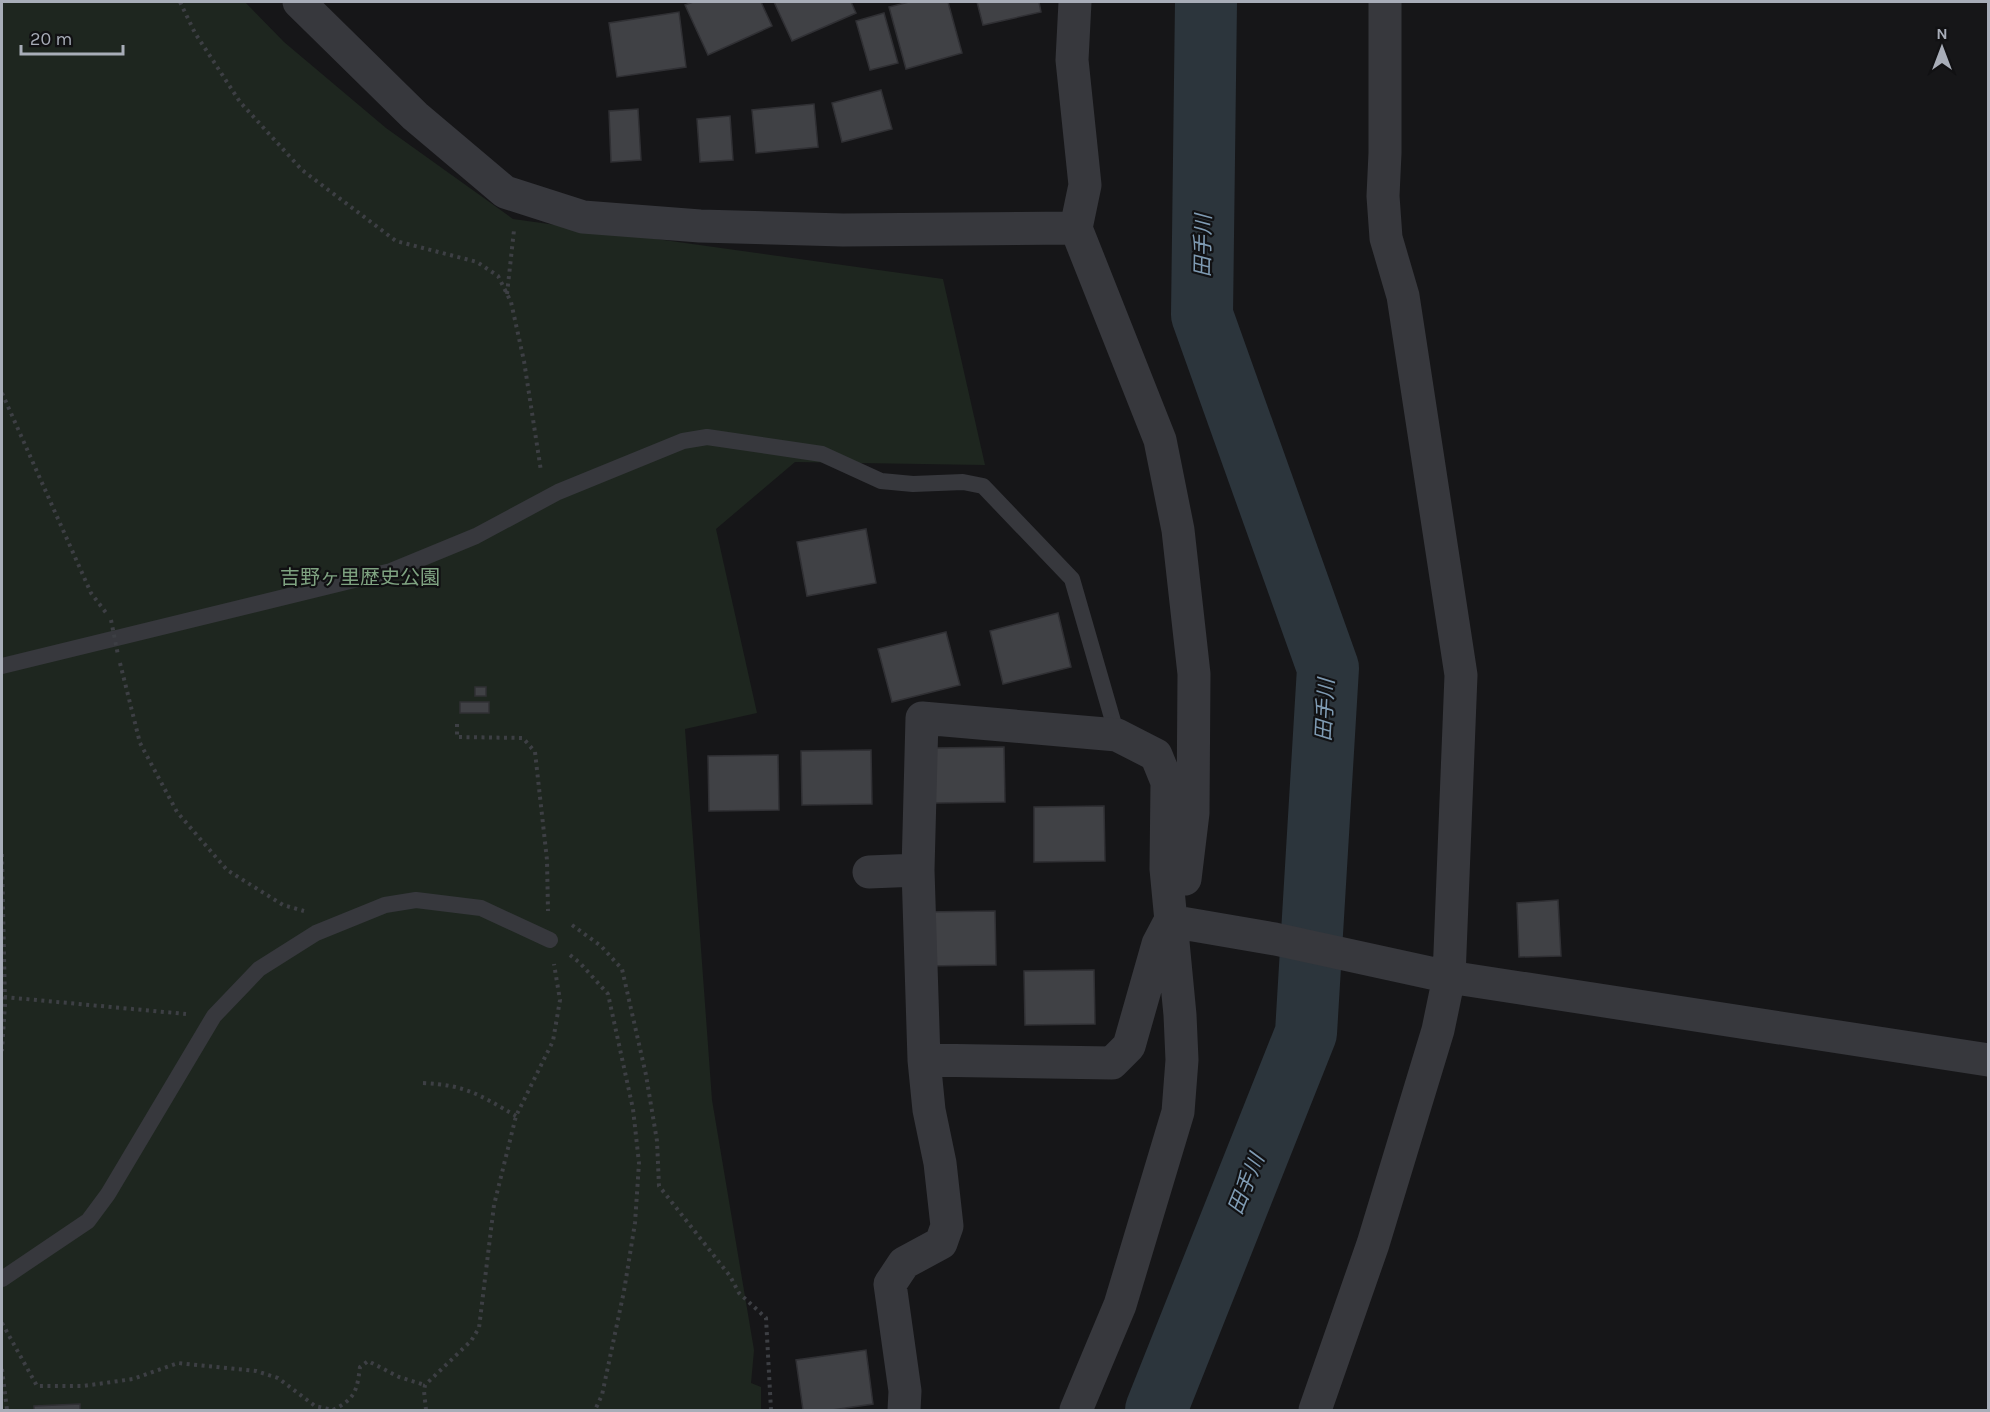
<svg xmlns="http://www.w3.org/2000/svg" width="1990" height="1412" font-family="Karla,'Noto Sans JP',sans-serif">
<rect width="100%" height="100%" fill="#161618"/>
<!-- green -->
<path fill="#1e261f" d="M2,2H245L284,42L386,128L513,219L943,279L985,465L795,462L716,529L757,713L685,729L712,1100L754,1350L751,1383L761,1387V1410H2Z"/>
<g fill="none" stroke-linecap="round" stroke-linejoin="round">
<!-- river -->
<path stroke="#2c353c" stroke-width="62" d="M1156,1410L1306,1033L1328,668L1202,315L1206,2"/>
</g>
<!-- building -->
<path fill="#404145" stroke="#303034" stroke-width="1.5" d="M693,2H761L772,26L708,55L685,5Z
M774,2H851L856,13L792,41Z
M909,2H948L962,53L906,69L889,7Z
M977,2H1039L1041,12L983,25Z
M679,12L686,67L617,77L609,23Z
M884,13L898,63L870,70L856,21Z
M881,90L892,129L842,142L832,103Z
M814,104L818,147L756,153L752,110Z
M638,109L641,160L611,162L609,111Z
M730,116L733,160L700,162L697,119Z
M866,529L876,583L807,596L797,542Z
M1058,613L1071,667L1003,684L990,631Z
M946,632L960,685L892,702L878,649Z
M475,687H486V696H475Z
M460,702H489V713H460Z
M1004,747L1005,802L935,803L934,748Z
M871,750L872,804L802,805L801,751Z
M778,755L779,810L709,811L708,756Z
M1104,806L1105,861L1034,862V807Z
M1558,900L1561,956L1519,957L1517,903Z
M995,911L996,965L925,966L924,912Z
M1094,970L1095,1024L1025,1025L1024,971Z
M866,1350L873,1404L832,1410H803L796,1360Z
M80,1404V1410H34V1406Z"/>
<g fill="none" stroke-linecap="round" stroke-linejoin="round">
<!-- path -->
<path stroke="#3d3f44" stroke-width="4" stroke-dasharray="3 4.5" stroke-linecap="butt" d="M180,2L195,33L240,102L302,170L396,241L477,262L498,276L511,302L524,361L541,471
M507,294L514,230
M2,393L91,593L107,614
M120,663L140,743L177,812L227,870L283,905L304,911
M457,724V737L523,738L535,752L547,860L548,911
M2,854L5,1004L2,1051
M572,925L601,946L622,969L646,1075L657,1141L659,1186L730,1276L739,1293L766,1318L771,1410
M570,955L580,963L608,994L633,1109L639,1163L635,1223L624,1291L602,1395L595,1410
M4,997L186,1014
M423,1083C466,1085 480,1095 516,1116
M2,1323L37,1386H83L133,1379L178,1363L256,1371L278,1378L315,1406L333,1410C355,1399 357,1391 360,1367L368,1361L399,1377L425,1385
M2,1369L7,1410
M426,1410L424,1391L425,1385L471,1341L479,1328L494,1205L516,1116L553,1041L560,1000L554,964"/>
<!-- lane -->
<path stroke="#37383d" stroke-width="16" d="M2,666L391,571L476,536L558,492L683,441L707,437L822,454L881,481L913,484L963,482L983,486L1072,579L1117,735
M2,1279L88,1221L108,1194L214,1016L259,969L316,933L385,905L416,900L481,908L550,940"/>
<!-- street -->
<path stroke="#37383d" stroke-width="33" d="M299,2L415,116L505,192L583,217L700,226L843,230L1076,228
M1075,2L1072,60L1085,185L1076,228L1160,440L1178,530L1194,674L1193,813L1185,879
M869,872L918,870
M1170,921L1275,939L1449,977L1988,1060
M924,1060L1112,1063L1129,1046L1158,944L1168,925
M904,1410L905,1391L890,1284L904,1263L941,1243L947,1226L940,1163L929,1110L924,1060L918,870L922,718L1117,735L1156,755L1167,782L1166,869L1180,1015L1182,1060L1178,1112L1120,1305L1076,1410
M1315,1410L1373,1244L1438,1030L1449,977L1461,675L1403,296L1386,238L1383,196L1385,153V2"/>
<!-- path-bridge -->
<path stroke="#3d3f44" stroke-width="4" stroke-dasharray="3 4.5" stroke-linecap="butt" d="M111,620L118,655"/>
</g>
<g text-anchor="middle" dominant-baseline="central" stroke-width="4.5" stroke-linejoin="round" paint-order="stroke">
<!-- park labels -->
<g font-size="20" fill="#7fa381" stroke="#111113">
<text x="360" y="577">吉野ヶ里歴史公園</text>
</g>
<!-- water labels -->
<g font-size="21" font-style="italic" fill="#7f9bb3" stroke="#111113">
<text transform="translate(1203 246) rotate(-89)">田手川</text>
<text transform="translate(1325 710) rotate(-87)">田手川</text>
<text transform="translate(1246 1184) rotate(-68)">田手川</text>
</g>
</g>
<!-- border -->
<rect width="1990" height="1412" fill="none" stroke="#a8adb8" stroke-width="6"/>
<!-- north arrow -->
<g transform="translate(1942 48)" stroke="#111113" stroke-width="4.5" paint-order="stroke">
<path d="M0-4.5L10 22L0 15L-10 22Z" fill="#a8adb8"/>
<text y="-9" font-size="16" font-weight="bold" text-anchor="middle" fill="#a8adb8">N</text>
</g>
<!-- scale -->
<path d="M21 45v9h102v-9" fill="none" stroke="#a8adb8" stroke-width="3"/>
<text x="30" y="45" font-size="18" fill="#a8adb8" stroke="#111113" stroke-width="4.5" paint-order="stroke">20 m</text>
</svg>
